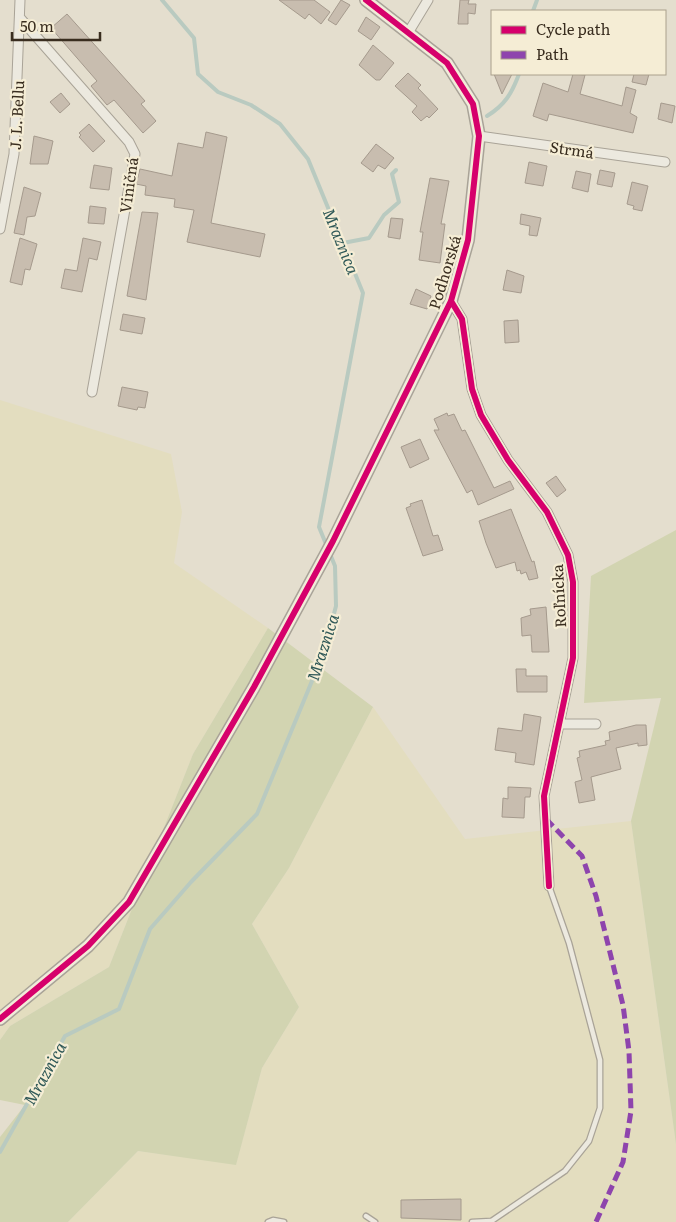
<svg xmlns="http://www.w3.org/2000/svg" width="676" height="1222" font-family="Literata,serif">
<rect width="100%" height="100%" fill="#e4dece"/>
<!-- farmland -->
<path fill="#e3ddbf" d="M0,400L171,454L182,512L174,563L268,628L193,754L109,967L10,1026L0,1040Z
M373,707L465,839L631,821L676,1144V1222H68L138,1151L236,1164L262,1068L299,1007L252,924L289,868Z"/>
<!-- green -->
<path fill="#d2d4b1" d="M676,530V1144L631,821L661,698L584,703L591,576Z
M268,628L373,707L289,868L252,924L299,1007L262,1068L236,1165L138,1151L68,1222H0V1137L25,1105L0,1100V1040L10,1026L109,967L193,754Z"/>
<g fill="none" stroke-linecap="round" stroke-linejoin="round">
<!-- stream -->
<path stroke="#b9cac0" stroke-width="4" d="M533,11L537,0
M487,116C505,105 512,93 519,74
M343,243L369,238L384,215L399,202L392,174L396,170
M0,1152L65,1036L119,1009L150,929L191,882L257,814L324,652L336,606L335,566L319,527L363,293L308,159L280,124L251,105L218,92L198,74L194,38L162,0"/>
</g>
<!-- building -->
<path fill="#c8bdaf" stroke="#a59a8d" d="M279,0H314L330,12L321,24L309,14L305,19Z
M341,0L350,5L336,25L328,20Z
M460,0H469L468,4H476L475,14L468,13V24H458Z
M67,14L145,101L141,104L156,121L143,133L114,100L107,105L91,86L97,81L51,28Z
M366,17L380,27L371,40L358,31Z
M373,45L394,63L380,80H376L359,65Z
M408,73L421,85L418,88L438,109L429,118L427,116L421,121L412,112L417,106L395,86Z
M494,74H512L502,94Z
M573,74L585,75L580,94L622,106L626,87L636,90L630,113L637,117L633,133L549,114L547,121L533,116L543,83L568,92Z
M634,74H649L646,85L632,82Z
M61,93L70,104L60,113L50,102Z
M661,103L675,106L672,123L658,119Z
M89,124L105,141L93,152L79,137L81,135L79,133Z
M206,132L227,137L211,223L265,234L260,257L187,242L194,210L174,207L175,199L145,195L146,186L136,184L140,169L172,176L178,143L203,148Z
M34,136L53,141L48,164H30Z
M376,144L394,158L385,169L378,165L373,172L361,163Z
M529,162L547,166L543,186L525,183Z
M94,165L112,168L109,190L90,188Z
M600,170L615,173L612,187L597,184Z
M576,171L591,174L588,192L572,188Z
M430,178L449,181L441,224H445L440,263L419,260L423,232H420Z
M632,182L648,186L642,211L633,209L634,206L627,204Z
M24,187L41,193L35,216L27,217L24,235L14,233Z
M90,206L106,208L104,224L88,223Z
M142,212L158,213L146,300L127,296Z
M521,214L541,218L537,236L529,235L530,226L520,224Z
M391,218L403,219L400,239L388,237Z
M20,238L37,244L30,270L25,269L22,285L10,282Z
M83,238L101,242L97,260L89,258L82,292L61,288L65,269L77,271Z
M507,270L524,276L521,293L503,290Z
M416,289L431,296L427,309L410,304Z
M123,314L145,318L142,334L120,330Z
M518,320L519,342L505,343L504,321Z
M122,387L148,392L145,408L138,407L137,410L118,406Z
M447,413L448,416L454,414L462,431L465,430L494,488L510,481L514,489L478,505L472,490L467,493L434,430H439L434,419Z
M420,439L429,459L410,468L401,447Z
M556,476L566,490L557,497L546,483Z
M422,500L433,536L438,535L443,550L423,556L406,508L411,506L410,504Z
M511,509L532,562L534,561L538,578L529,580L526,572L521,574L520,570L517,571L515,562L496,568L486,543L479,521Z
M546,607L549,652H532L531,635L522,636L521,618L531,615L530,609Z
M516,669H526V676H547V692H517Z
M524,714L541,717L534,765L515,762L516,753L495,750L498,728L522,731Z
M636,725H646L647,745L638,746V743L616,748L621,769L591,777L595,800L579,803L575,782L582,780L577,758L580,757L579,751L606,745L605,741L610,740L609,732Z
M508,787L531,788L530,797H525L524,818L502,817L503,798L508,799Z
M461,1199V1220L401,1218V1200Z"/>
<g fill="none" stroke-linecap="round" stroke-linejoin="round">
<defs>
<path id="service" d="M366,1216L375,1222
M268,1222L273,1220L284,1222
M472,1222L491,1221
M490,1222L565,1171L589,1141L600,1108V1060L569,943L549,886"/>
<path id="minor" d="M20,18L129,142L135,154L92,392
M408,33L428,0
M479,136L665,162
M0,229L14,154L20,0
M451,301L462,319L472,389L481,415L508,460L547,512L568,555L573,582V658L544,796L549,886
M561,724H596"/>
<path id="tertiary" d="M0,1019L88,946L129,902L254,687L333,541L451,301L468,240L479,136L473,104L447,63L366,0"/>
</defs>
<!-- service casing -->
<use href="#service" stroke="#a9a397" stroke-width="7"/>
<!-- minor casing -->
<use href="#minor" stroke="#a9a397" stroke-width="11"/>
<!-- tertiary casing -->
<use href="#tertiary" stroke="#a9a397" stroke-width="14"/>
<!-- service -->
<use href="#service" stroke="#ece9df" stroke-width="4.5"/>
<!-- minor -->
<use href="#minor" stroke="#ece9df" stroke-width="9"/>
<!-- tertiary -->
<use href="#tertiary" stroke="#ece9df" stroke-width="11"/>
<!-- quiet -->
<path stroke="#8e44ad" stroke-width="5" stroke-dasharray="10 5" stroke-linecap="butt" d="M546,819L582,856L596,896L623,1005L629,1051L631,1111L623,1162L596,1222"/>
<defs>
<path id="cycleway" d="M451,301L462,319L472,389L481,415L508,460L547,512L568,555L573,582V658L544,796L549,886
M0,1019L88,946L129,902L254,687L333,541L451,301L468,240L479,136L473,104L447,63L366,0"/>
</defs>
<!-- cycleway casing -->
<use href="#cycleway" stroke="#f5edd5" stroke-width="9"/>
<!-- cycleway -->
<use href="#cycleway" stroke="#d6006c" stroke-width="6"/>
</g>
<g text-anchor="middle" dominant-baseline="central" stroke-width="4.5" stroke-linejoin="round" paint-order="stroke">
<!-- street labels -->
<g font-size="15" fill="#392d1f" stroke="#f5edd5">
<text transform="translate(16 115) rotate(-87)">J. L. Bellu</text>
<text transform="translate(572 149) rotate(8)">Strmá</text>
<text transform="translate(128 185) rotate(-82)">Viničná</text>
<text transform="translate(444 272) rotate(-73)">Podhorská</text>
<text transform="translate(558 596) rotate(-93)">Roľnícka</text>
</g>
<!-- water labels -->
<g font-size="16" font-style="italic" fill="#2f5857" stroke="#f5edd5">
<text transform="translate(342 241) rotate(68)">Mraznica</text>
<text transform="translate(322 647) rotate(-72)">Mraznica</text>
<text transform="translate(44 1073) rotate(-61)">Mraznica</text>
</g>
</g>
<!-- legend -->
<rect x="491" y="10" width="175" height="65" fill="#f5edd5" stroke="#aaa08c"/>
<rect x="501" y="26" width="25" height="8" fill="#d6006c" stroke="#aaa08c"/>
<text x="536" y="35" font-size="15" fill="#392d1f">Cycle path</text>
<rect x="501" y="51" width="25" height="8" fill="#8e44ad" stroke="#aaa08c"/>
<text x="536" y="60" font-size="15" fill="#392d1f">Path</text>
<!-- scale -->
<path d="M12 32v8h88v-8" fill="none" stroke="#392d1f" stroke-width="2.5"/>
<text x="20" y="32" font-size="15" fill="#392d1f" stroke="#f5edd5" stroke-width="4" paint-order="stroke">50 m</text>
</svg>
